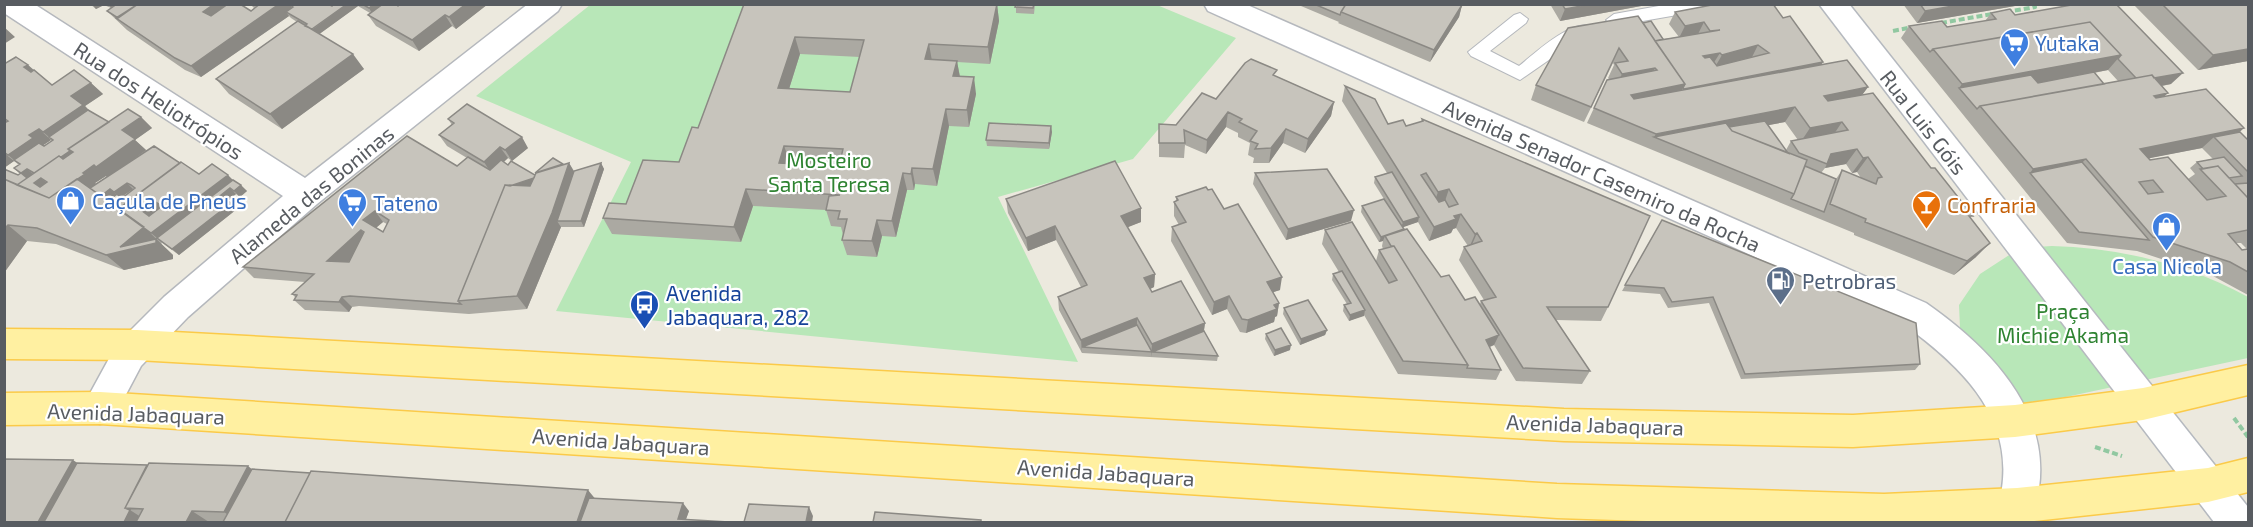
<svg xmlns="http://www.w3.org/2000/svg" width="2253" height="527" font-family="'Exo 2',sans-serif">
<rect width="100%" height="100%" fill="#ece9de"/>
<!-- green -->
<path fill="#b8e7b8" d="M590,5H1157L1236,38L1133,159L998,197L1078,362L556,311L631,162L476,96Z
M2052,246C2120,248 2188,264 2248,297V358L2024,406L2002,372L1960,328L1959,305L1980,274L2020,248Z"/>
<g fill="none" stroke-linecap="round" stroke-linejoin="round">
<defs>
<path id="lane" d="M1670,4H1714L1706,10L1614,26L1606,20L1614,14Z
M1520,13L1528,19L1526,23L1490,51L1519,66C1534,54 1570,20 1590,26L1592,30L1520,80L1471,56L1468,52L1514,15Z"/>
<path id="street" d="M4,4H34L305,178L528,4H562L558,11L317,204L188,317L141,366L113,419L100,424L87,419L82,408L117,344L164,297L283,196L4,13Z
M1204,4H1245L1926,303C1986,345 2050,407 2039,488C2037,500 2031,512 2027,522H1989C1993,511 2000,500 2002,488C2013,413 1957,363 1902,323L1208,11Z"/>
<path id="secondary" d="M1819,4H1849L2248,507V522H2214Z"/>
<path id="primary" d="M4,329L137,330L1564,409L1853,415L2015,405L2143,388L2248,365V395L2143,420L2015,437L1853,447L1564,441L137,360L4,359Z
M100,392L1557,484L1884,494L2017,488L2208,468L2248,458V492L2208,502L2026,522H1676L1557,518L100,424L4,425V393Z"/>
</defs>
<!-- lane casing -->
<use href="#lane" stroke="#b5b8bd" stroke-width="2"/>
<!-- street casing -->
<use href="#street" stroke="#b5b8bd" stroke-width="3"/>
<!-- secondary casing -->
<use href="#secondary" stroke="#b5b9bf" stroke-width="3"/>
<!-- primary casing -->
<use href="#primary" stroke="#fbca49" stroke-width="3"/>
<!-- path -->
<path stroke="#91c8a1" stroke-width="4" stroke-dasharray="6 3" stroke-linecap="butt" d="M2006,12L2035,7L2033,4
M1941,23L1992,14
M1893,31L1913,27
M2234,418L2248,437
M2095,447L2122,456"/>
<!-- lane -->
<use href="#lane" fill="#fff" fill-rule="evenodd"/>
<!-- street -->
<use href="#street" fill="#fff" fill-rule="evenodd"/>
<!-- secondary -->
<use href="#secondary" fill="#fff" fill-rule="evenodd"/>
<!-- primary -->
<use href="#primary" fill="#fff0a1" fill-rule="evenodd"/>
</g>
<!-- wall -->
<path fill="#aba9a2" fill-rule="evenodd" d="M90,4H240L251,11L254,8L250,4H328L332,6L334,4H396L398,6L488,4L456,29L452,26L419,51L376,26L368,15L370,13L358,6L319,34L364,69L282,129L229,94L216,79L297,22L291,18L289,16L201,77L185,70L127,30L107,11L111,8L104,5L96,9Z
M744,4H997L999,21L990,64L957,62L960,76L976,94L969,127L949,126L937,186L915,184L914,190H907L896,237L882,236L877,257L847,255L842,240L843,235L841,227L831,226L826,210L753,206L741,242L612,234L603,218L626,204L679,162L698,128ZM800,54L860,57L850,92L789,89ZM790,162L839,165V166L789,164Z
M1016,4H1035L1034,14L1016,13Z
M1301,4H1460L1462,5L1459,17L1430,62L1338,23L1339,22L1301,6Z
M1550,4H1652L1560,21Z
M1903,4H2016L2015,6L1917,23Z
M2077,4L2171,84L2162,86L2164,97L2240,132L2248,140V295L2213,276L2137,251L2067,243L1901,38L1909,26L1947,27L1985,21L1991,13L2015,15ZM2108,70L2118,81L2104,84L2094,73ZM2202,148L2213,159L2197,162L2190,168L2195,174L2188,179L2149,158ZM2236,243H2241L2247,249L2242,250Z
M2133,4H2248V61L2198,70Z
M1675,12L1822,64L1868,87L1862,95L1931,168L1971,218L1976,257L1954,275L1854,235V233L1587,123L1607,80L1609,79L1608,78L1614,65L1613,63L1584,122L1531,100L1536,85L1643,23L1663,39L1679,37L1669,24ZM1752,57H1753L1720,66ZM1785,122L1798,140L1791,141L1786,150L1768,125ZM1846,164L1852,173L1857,172L1861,178L1842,170L1836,179L1821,173L1825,168Z
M4,62L6,63L28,65L52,85L91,83L103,94L85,106L88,110L109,122L141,117L152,128L135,140L146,150L180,163L199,174L233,180L247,191L240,197L236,194L228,201L237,209L179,255L161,242L162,243L161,244L173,255V259L124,270L56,244L27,241L4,273V169L18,175L20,174L14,168L19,165L14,161L4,168ZM51,140L52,141L44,146H42ZM106,176L107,177L96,184L95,183ZM133,189L113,205L108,201L117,195L120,198Z
M1276,76L1334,102L1331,116L1305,153L1283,143L1269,163H1253L1254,158L1248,155L1250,143L1238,137V133L1226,127L1206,154L1185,145L1184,158L1159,157V124L1176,125L1216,99Z
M1345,86L1388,124L1406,126L1421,122L1422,119L1608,307L1601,321L1556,320L1590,371L1582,384L1516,381L1494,345L1490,347L1501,370L1496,380L1398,374L1364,315L1349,321L1343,311L1344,305L1347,304L1332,280L1333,274L1339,272L1322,244L1325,230L1376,261L1379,250L1383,249L1382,246L1383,241L1379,242L1361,212L1362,206L1384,199L1374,183L1375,177L1387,173L1342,101ZM1418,222L1429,241L1451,233L1453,229L1456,228L1468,246L1464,247L1459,260L1484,300L1481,301L1480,304L1465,300L1441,277L1402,227Z
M448,119L528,148L512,161L508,158L504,162L508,165L535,175L569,163L574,171L601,163L604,169L584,227H561L527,309L469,314L359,306L352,307L349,312L305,310L294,300L296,298L292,294L305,282L254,278L243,267L457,166L467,158L447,146L439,135L452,125ZM383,222L387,224L383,232L376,228Z
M1052,132L1049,149L987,146L986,140Z
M1255,173L1351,221L1286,240L1253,184Z
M1208,190L1224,209L1280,290L1273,292L1279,303L1277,316L1275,317L1274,322L1246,333L1240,332L1227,309L1212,315L1171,241L1172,227L1179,225L1174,216V202L1176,201V197Z
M1006,199L1141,208V222L1127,227L1155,274L1154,287L1150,289L1152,292L1205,323L1204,331L1218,356L1217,361L1082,353L1059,310L1058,297L1081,287L1056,240L1028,251L1008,213Z
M1662,220L1920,364L1915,370L1741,379L1709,303L1668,308L1660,294L1622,291Z
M1284,308L1327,330L1325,335L1300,345L1283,314Z
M1266,334L1290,350L1274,356L1265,339Z
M77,463L252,469L595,499L689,511L686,519L4,522Z"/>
<!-- shaded-wall -->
<path fill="#8b8984" d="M92,4H104V5L96,9Z
M108,4H121L113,10Z
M214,4H236L213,23L203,12Z
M279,4H305L293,7L290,5L295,12H286L289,16L201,77L191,66Z
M347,4H357L358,6L314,38L309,32Z
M374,4H386L373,15L369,8Z
M466,4H488L456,29L449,17Z
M997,4L999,21L990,64L988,47Z
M1592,4H1652L1560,21L1565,9Z
M1964,4H2016L2015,6L1917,23L1925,11Z
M1462,5L1459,17L1430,62L1434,50Z
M445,15L452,26L419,51L412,40Z
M1704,22L1698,34L1679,38L1685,26Z
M4,27L15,37L4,44Z
M795,37L800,54L784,105L778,88Z
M929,44L932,61L925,59Z
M1758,45L1752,57L1715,67L1722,55Z
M2248,49V61L2198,70L2213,55Z
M1720,53L1713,64L1697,67L1703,56Z
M353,54L364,69L282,129L270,114Z
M2121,55L2108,70L1966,96L1959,88L1962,84Z
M957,61L960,78L953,76Z
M1823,62L1816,73L1684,89Z
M28,65L40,76L36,79L24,67Z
M1655,68L1647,82L1615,89L1622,74Z
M2183,73L2171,84L2128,92L2139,80Z
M974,77L976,94L969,127L967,110Z
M91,83L103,94L85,106L95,116L49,137L43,132L71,96Z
M1685,84L1677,99L1624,110L1631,95Z
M1868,87L1857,102L1814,110L1824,96Z
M2168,93L2153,107L2154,96Z
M1334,102L1331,116L1305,153L1308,139Z
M1795,107L1785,122L1727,133L1654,137L1656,134Z
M946,109L949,126L937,186L933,169Z
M1228,112L1226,127L1206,154L1207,140Z
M141,117L152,128L135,140L146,150L108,178L106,176L95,183L97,185L55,204L122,130Z
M1842,122L1832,137L1800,143L1810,128Z
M1051,126L1052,132L1049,149V143Z
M2244,128L2228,143L2214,137L2202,148L2125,163L2140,149Z
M39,129L51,140L42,146L14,160L8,155L29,135Z
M1286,129L1283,143L1269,163L1271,148Z
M522,137L528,148L512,161L505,150Z
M784,146L790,162L785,180L779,163Z
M500,147L508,158L491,173L484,162Z
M1857,149L1846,164L1825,168L1827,164L1831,154Z
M70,151L76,157L41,178L54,189H23L59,158Z
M4,153L14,161L4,168Z
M1868,157L1857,172L1852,173L1863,158Z
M2086,159L2071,173H2030L2033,169Z
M569,163L577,177L557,221L561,227L527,309L517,296Z
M601,163L604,169L584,227L581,221Z
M186,167L155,201L166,211L152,221L131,219Z
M912,168L915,184L914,190L911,174Z
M27,169L34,175L28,179L21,173Z
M903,173L907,190L896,237L892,221Z
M228,175L239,186L230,188L236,194L226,202L157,238L151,233Z
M538,176L475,299L508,186Z
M127,183L133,189L120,198L114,192Z
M241,185L247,191L240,197L234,191Z
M110,189L117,195L106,203L99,197Z
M746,189L753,206L741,242L734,227Z
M1449,189L1444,204L1433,206L1438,192Z
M231,203L237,209L179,255L172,249Z
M1141,208V222L1121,230V216Z
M1354,210L1351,221L1286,240L1288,229Z
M375,211L383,222L372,231L363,220Z
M1461,214L1456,228L1453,229L1451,233L1429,241L1434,227L1454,216Z
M1419,217L1418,222L1401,228L1403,222Z
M877,220L882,236L877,257L872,241Z
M8,225L27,241L4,273V229Z
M1055,226L1056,240L1028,251L1026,238Z
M144,227L173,255V259L124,270L106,255L120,247Z
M361,230L370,241L337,272L327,261Z
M1477,233L1471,247L1469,248L1475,234Z
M1385,236L1383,241L1379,242L1381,237Z
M1990,243L1976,257L1954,275L1967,261Z
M1155,274L1154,287L1144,292V278Z
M1282,277L1280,290L1265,295L1267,282Z
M1229,296L1227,309L1212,315L1214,302Z
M342,297L352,307L349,312L339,302Z
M1279,303L1277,316L1275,317L1274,322L1246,333L1248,320Z
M1365,310L1364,316L1349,321L1350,315Z
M1137,318V331L1082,347V353L1081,340Z
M1205,323L1203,336L1152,352L1151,357L1152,344Z
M1327,330L1325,335L1300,345L1301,339Z
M1499,335L1494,345L1481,350L1486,340Z
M1291,345L1290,350L1274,356L1275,350Z
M73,460L91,472L64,522H38Z
M248,466L263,478L239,522L224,512Z
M588,490L597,501L590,522H577Z
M683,503L689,511L685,522L678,519Z
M809,507L813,516L812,522H806Z
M130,510L144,519L142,522H123Z
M192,511L209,522H186Z"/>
<!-- building -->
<path fill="#c7c4bc" stroke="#8b8984" stroke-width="1.5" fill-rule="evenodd" d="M117,4H138L118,18L107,11Z
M138,4H214L203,12L211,16L228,4H240L251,11L260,4H279L191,66L175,58L116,18Z
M291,4H328L332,6L334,4H347L312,29L305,26L307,24L286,12L293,7L290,5Z
M362,4H374L369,8Z
M383,4H396L398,6L400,4H466L449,17L445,15L412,40L368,15Z
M744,4H997L988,47L929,44L925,59L957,61L953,76L974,77L967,110L946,109L933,169L912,168L911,174L903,173L892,221L877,220L872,241L842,240L847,219H838L840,211L826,210L829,196L840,195L746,189L734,227L603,218L609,203L626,204L643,160L679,162L692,127L698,128ZM795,37L864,40L850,92L778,88ZM784,146L843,149L839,166L779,163Z
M1016,4H1034L1033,8L1015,7Z
M1314,4H1346L1341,12L1340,15Z
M1346,4H1460L1462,5L1434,50L1341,12Z
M1562,4H1592L1565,9Z
M1717,4H1773L1783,18L1790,16L1823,62L1684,89L1683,88L1685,84L1655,41L1720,30L1710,31L1704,22L1685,26L1675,12ZM1758,45L1769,53L1717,66L1710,57L1705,58L1703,56L1720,53L1722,55Z
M1920,4H1964L1925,11Z
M2077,4H2116L2183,73L2154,78L2152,75L2136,78L2118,59L2121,55L2090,22L1933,49L1930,52L1909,26L1942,21L1947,27L1996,19L1991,13L2010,9L2015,15Z
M2162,4H2248V49L2213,55Z
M1638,16L1685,84L1631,95L1634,99L1847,60L1868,87L1824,96L1828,101L1873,93L1931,168H1935L1973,216H1969L1990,243L1967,261L1865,222L1866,219L1830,204L1842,170L1876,184L1878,178L1882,177L1868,157L1863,158L1857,149L1831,154L1827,164L1799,153L1791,141L1848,130L1842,122L1810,128L1795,107L1656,134L1594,108L1607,80L1657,70L1655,68L1622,74L1615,63L1628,61L1619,48L1591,107L1536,85L1568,28Z
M298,21L353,54L270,114L216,79Z
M1651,21L1663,39L1655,41L1643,23Z
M2090,22L2121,55L1962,84L1933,49Z
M16,57L28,65L24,67L31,72L34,70L52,85L74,70L91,83L71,96L83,105L43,132L39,129L29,135L33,138L8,155L4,152V123L8,121L4,118V62L6,63Z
M1251,59L1277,70L1273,75L1334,102L1308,139L1286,129L1271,148L1255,149L1258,144L1250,141L1257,131L1239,122L1242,119L1228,112L1207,140L1184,130L1185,143H1159V124L1176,125L1202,93L1216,99L1245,63Z
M2094,72L2104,84L1980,106L1977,109L1959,88L2031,75L2038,83Z
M2152,75L2168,93L2154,96L2156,98L2206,89L2244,128L2140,149L2150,160L2168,157L2207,200L2226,196L2200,169L2218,166L2248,198V230L2228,234L2242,250L2248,249V272L2230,262L2153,237L2086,159L2033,169L1980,106ZM2153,180L2163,192L2148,194L2139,182Z
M1345,86L1375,99L1388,124L1403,120L1406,126L1423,121L1422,119L1650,216L1608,307H1547L1590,371L1523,368L1481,301L1496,297L1464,247L1482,241L1477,233L1475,234L1461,214L1454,216L1456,219L1434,227ZM1426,173L1438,192L1449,189L1458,204L1449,207L1445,200L1439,202L1421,175Z
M467,104L522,137L505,150L500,147L484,162L439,135L454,123L448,119Z
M128,109L141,117L122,130L135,139L96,167L94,165L83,173L85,174L49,198L17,185L59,156L63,159L73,152L68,149ZM41,178L47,182L40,187L34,183Z
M88,110L109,122L68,149L72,153L70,151L61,157L59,156L34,173L27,169L21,173L14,168L20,164L14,160L39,143L44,146L53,140L49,137Z
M1765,121L1788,153L1732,131L1729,127Z
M989,123L1051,126L1049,143L986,140Z
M1726,123L1732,131L1807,160L1794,194L1654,137Z
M2240,132L2248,140V172L2214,137Z
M407,136L457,166L468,157L490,170L501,160L508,165L511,161L535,175L534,178L510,186L505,185L458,301L461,304L350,296L342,297L339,302L294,300L297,295L292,294L314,274L243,267ZM375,211L389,220L383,232L363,220ZM361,230L364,232L349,262L327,261Z
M154,146L180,163L118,209L113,205L135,188L131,185L127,183L114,192L110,189L101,196L90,188Z
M2224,157L2242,176L2229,178L2218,166L2203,169L2197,162Z
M553,158L563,164L535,173Z
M1115,161L1141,208L1121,216L1155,274L1144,278L1152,292L1181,281L1205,323L1152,344L1137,318L1081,340L1058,297L1087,285L1055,226L1026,238L1006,199Z
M181,162L199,174L212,164L228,175L151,233L118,209ZM154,201L162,206L149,216L141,210Z
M2082,162L2149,240L2079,232L2030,173Z
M569,163L552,213L517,296L458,301L505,185L530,186L536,173Z
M601,163L581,221H557L574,171Z
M1805,166L1836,179L1824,212L1791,199L1794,194Z
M4,169L18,175L21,173L27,178L17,185L4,179Z
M1327,169L1354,210L1288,229L1255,173Z
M1392,172L1419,217L1403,222L1375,177Z
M4,179L49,198L77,179L144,227L120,247L156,239V243L106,255L37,228L8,225L4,229Z
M233,180L241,185L234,191L230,188L220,196L231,203L172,249L157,238Z
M2248,183V198L2235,184Z
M1206,187L1208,190L1212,189L1224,209L1238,204L1282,277L1267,282L1279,303L1274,305L1277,309L1248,320L1242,319L1229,296L1214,302L1172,227L1186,222L1174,202L1178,200L1176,197Z
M1384,199L1404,229L1381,237L1362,206Z
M1662,220L1916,323L1920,364L1745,374L1713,297L1672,302L1664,288L1625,285Z
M1352,222L1389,283L1397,280L1379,250L1394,246L1468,365L1403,361L1325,230Z
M1407,229L1441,277L1449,275L1465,300L1475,297L1499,335L1486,340L1501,370L1467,368L1468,365L1394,246H1391L1385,236Z
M1342,271L1365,310L1350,315L1344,305L1351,303L1333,274Z
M1308,300L1327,330L1301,339L1284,308Z
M1137,325L1152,352L1082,347Z
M1281,328L1291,345L1275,350L1266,334Z
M1204,331L1218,356L1152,352Z
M4,459L73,460L38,522H4Z
M77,463L147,465L125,508L130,510L124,522H44Z
M149,463L248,466L224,512L192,511L186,522H117H136L143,509L125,508Z
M252,469L310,473L285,522H223Z
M311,471L588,490L577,522H285Z
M589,498L683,503L678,519L729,522H580Z
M749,504L809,507L806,522H744Z
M875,512L981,520V522H873Z"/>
<!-- icons -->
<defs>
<symbol id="supermarket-pin" viewBox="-11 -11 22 30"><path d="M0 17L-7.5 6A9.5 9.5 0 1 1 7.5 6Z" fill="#3f7fe0" stroke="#fff"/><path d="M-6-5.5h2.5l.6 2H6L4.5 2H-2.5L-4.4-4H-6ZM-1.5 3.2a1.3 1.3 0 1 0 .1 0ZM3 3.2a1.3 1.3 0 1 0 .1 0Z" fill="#fff"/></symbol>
<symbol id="shop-pin" viewBox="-11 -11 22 30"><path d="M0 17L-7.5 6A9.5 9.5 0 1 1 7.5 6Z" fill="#3f7fe0" stroke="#fff"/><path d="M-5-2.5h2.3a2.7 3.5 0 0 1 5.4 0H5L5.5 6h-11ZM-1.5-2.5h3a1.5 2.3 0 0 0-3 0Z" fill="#fff"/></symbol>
<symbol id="bar-pin" viewBox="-11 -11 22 30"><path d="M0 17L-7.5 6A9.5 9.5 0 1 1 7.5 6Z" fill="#e8710a" stroke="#fff"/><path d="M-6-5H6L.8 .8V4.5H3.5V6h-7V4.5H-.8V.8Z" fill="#fff"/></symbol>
<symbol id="fuel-pin" viewBox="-11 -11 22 30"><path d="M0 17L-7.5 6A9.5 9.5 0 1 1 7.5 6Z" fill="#5c6f8a" stroke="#fff"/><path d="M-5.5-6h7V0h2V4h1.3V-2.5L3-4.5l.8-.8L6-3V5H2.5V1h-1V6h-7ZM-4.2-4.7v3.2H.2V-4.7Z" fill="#fff"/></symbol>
<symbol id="bus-pin" viewBox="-11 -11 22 30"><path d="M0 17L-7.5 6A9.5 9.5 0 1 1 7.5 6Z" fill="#1a4fb4" stroke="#fff"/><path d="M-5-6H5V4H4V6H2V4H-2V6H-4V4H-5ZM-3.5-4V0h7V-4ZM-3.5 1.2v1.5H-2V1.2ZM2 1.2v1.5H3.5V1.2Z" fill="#fff"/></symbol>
</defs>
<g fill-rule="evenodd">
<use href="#supermarket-pin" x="1998" y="26" width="33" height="45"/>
<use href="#shop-pin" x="54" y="184" width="33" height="45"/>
<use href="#supermarket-pin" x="336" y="186" width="33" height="45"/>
<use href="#bar-pin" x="1910" y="188" width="33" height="45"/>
<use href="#shop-pin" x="2150" y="210" width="33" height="45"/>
<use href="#fuel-pin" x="1764" y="264" width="33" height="45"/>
<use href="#bus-pin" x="628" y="288" width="33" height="45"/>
</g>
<g text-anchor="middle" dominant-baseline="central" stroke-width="4.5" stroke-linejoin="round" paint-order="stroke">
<!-- shop labels -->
<g font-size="21" fill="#366cbe" stroke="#fff" text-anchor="start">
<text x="2035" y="42">Yutaka</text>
<text x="92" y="200">Caçula de Pneus</text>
<text x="373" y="202">Tateno</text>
<text x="2167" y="265" text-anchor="middle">Casa Nicola</text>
</g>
<!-- street labels -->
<g font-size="21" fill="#585c61" stroke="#fff">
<text transform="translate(159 100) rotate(33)">Rua dos Heliotrópios</text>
<text transform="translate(1924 122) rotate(52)">Rua Luis Góis</text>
<text transform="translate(1602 175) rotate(24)">Avenida Senador Casemiro da Rocha</text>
<text transform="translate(311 194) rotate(-39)">Alameda das Boninas</text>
<text transform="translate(136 413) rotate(2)">Avenida Jabaquara</text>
<text transform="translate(1595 424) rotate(2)">Avenida Jabaquara</text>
<text transform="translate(621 441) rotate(4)">Avenida Jabaquara</text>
<text transform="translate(1106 472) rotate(4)">Avenida Jabaquara</text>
</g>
<!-- park labels -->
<g font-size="21" fill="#2e8331" stroke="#fff">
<text x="829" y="159">Mosteiro<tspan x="829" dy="24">Santa Teresa</tspan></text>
<text x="2063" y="310">Praça<tspan x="2063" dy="24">Michie Akama</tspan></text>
</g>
<!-- food labels -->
<g font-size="21" fill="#c56008" stroke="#fff" text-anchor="start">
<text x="1947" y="204">Confraria</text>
</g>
<!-- service labels -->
<g font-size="21" fill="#4e5e75" stroke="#fff" text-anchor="start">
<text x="1802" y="280">Petrobras</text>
</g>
<!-- transit labels -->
<g font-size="21" fill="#164399" stroke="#fff" text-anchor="start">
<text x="666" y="292">Avenida<tspan x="666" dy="24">Jabaquara, 282</tspan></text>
</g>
</g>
<!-- border -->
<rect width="2253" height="527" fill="none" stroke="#585c61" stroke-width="12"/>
</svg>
